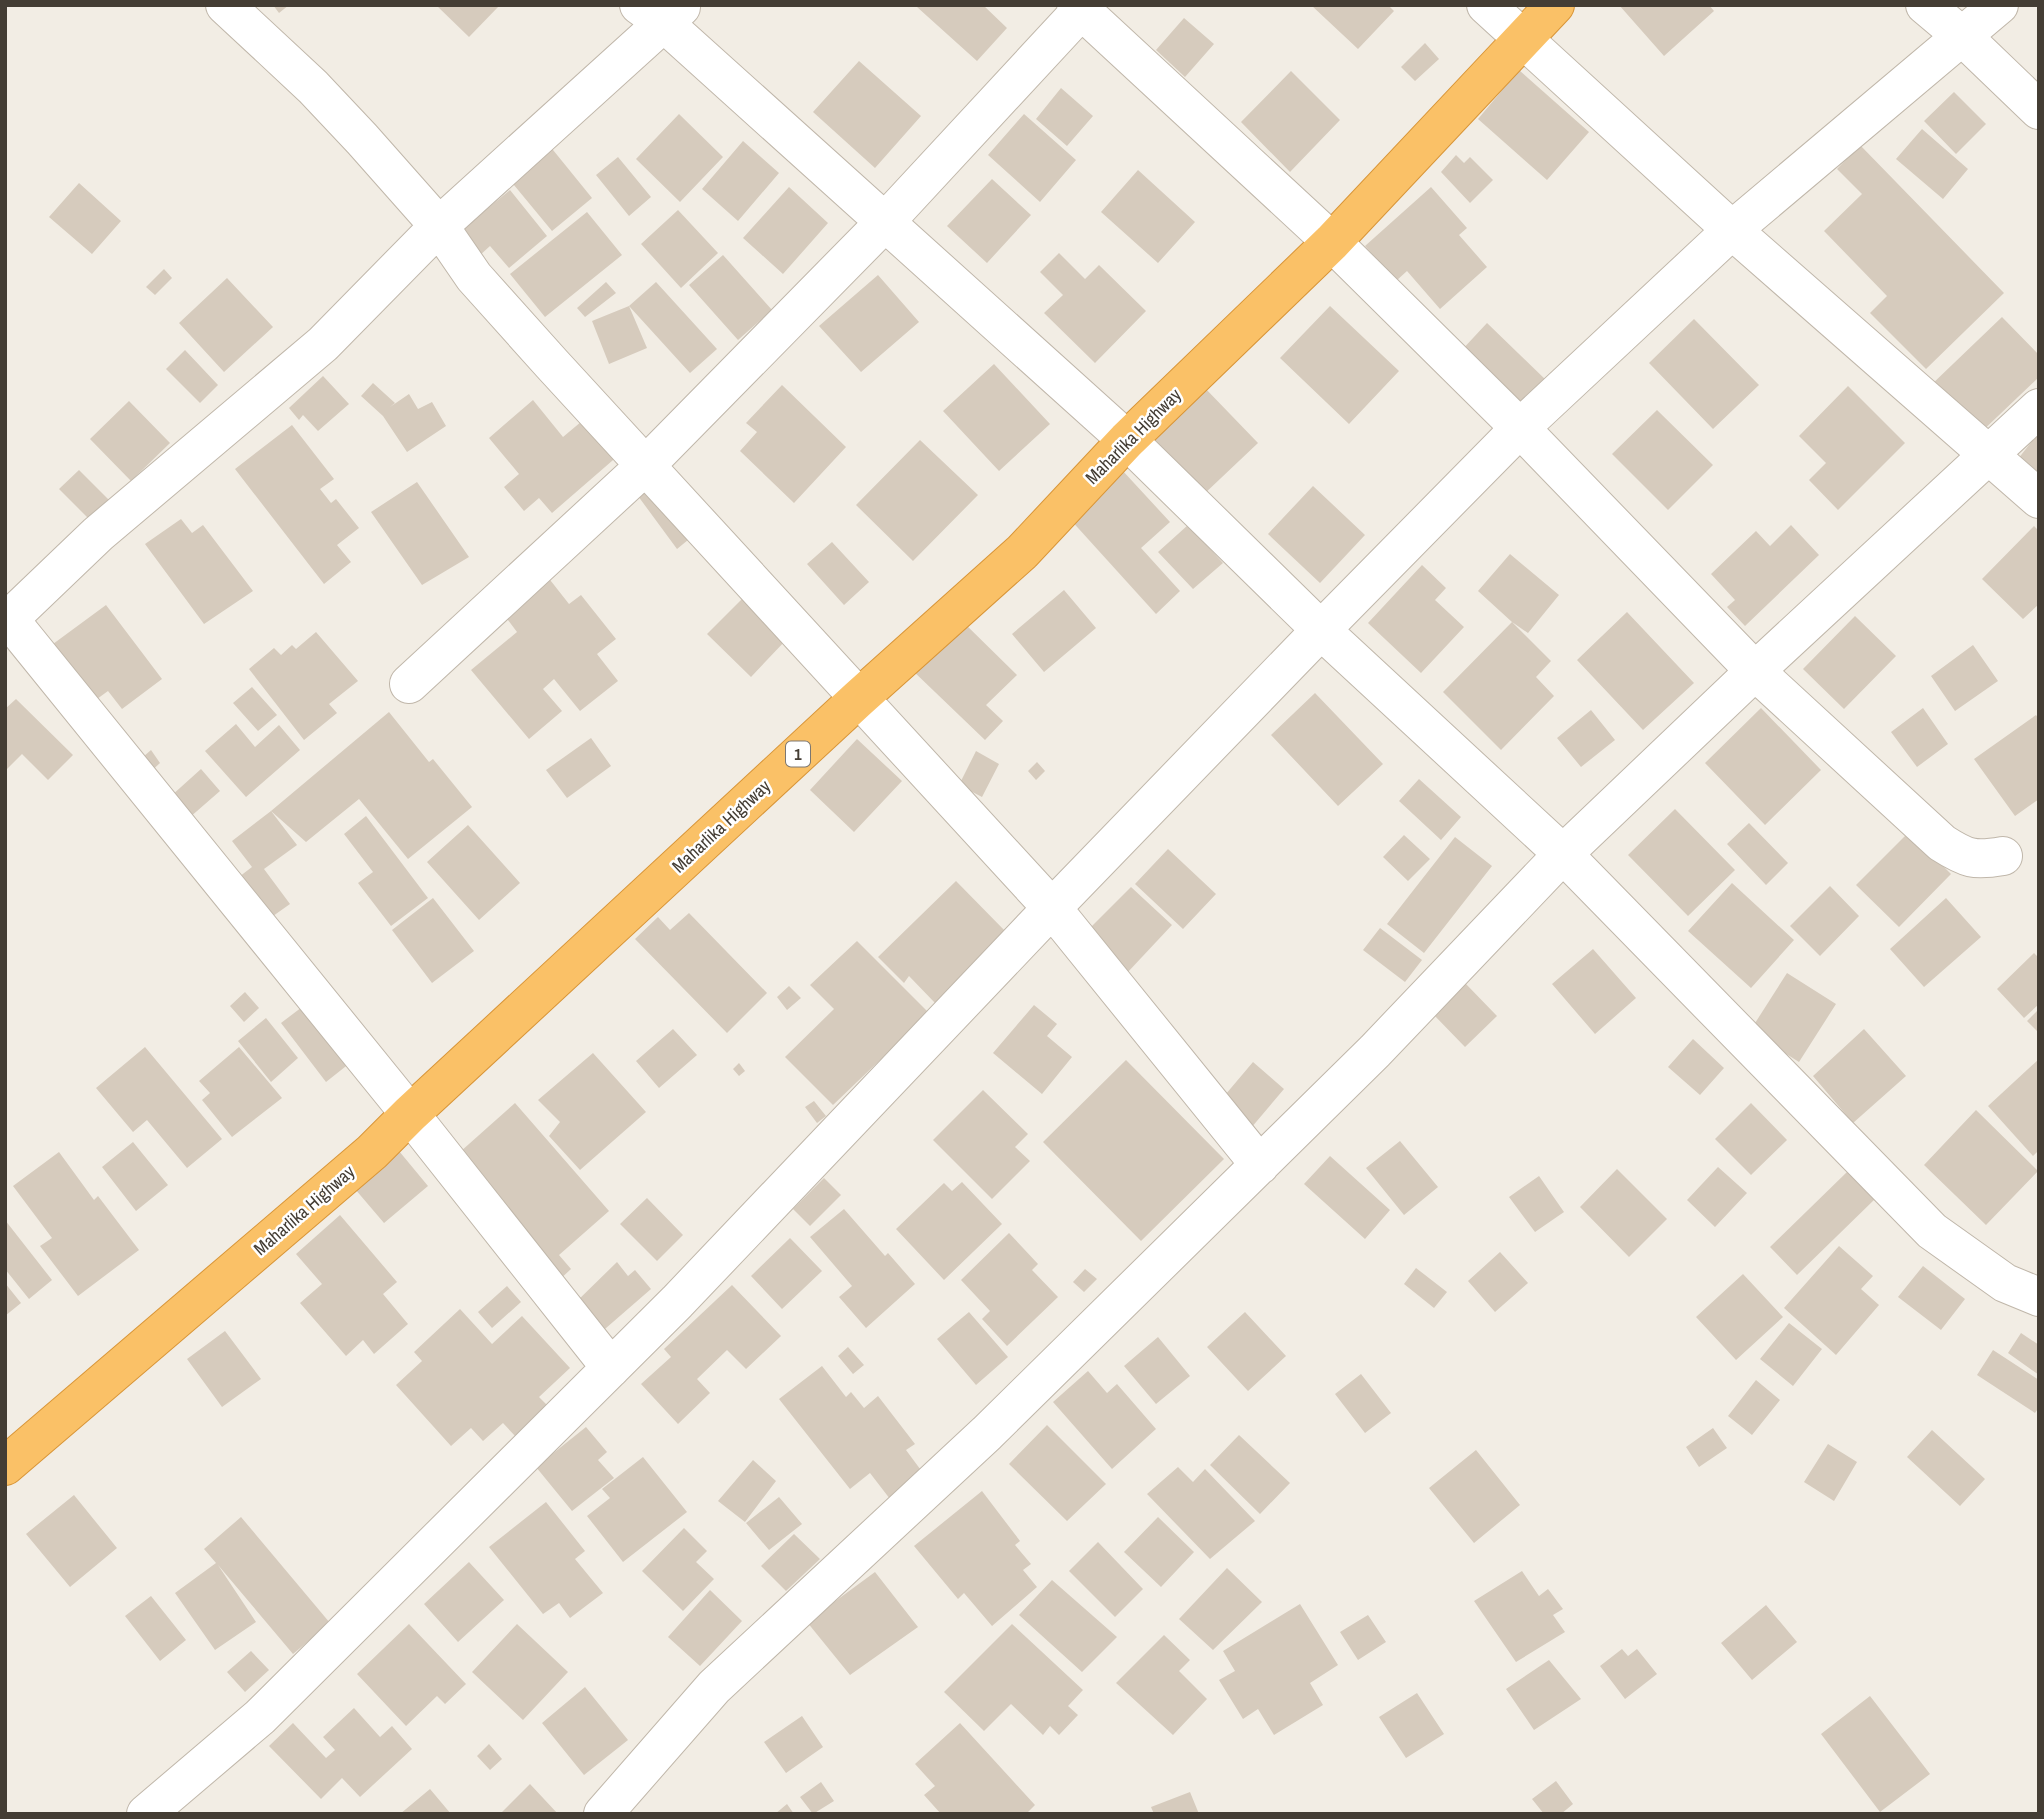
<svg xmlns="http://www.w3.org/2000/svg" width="2044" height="1819" font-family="'Archivo Narrow',sans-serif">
<rect width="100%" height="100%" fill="#f2ede4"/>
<!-- building -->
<path fill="#d6cbbd" d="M273,5H289L279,13Z
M436,5H500L469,37Z
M918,5H983L1007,28L977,61L917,7Z
M1311,5H1388L1394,11L1358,49Z
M1619,5H1709L1714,11L1664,56Z
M1184,18L1214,44L1185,77L1156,50Z
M1425,43L1439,59L1415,81L1401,67Z
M859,61L921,116L875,168L813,112Z
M1519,70L1589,132L1547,180L1478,119Z
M1291,71L1340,120L1290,172L1241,122Z
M1061,88L1093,116L1067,146L1036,119Z
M1954,92L1986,124L1956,154L1924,121Z
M679,114L723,157L680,202L636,159Z
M1024,114L1076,160L1040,202L988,155Z
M1922,129L1968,169L1943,199L1896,159Z
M743,141L779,173L738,221L702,189Z
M549,145L592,198L552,231L509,179Z
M1860,145L2004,293L1926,369L1870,313L1887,296L1824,231L1862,194L1837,169Z
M1456,155L1464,163L1470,157L1493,180L1470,203L1441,172Z
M618,157L651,197L629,216L596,175Z
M1138,170L1195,222L1158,263L1101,212Z
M992,179L1031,215L987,263L947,226Z
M79,183L121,221L92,254L49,217Z
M789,187L828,223L783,274L743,238Z
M1431,187L1467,228L1459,235L1487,267L1440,309L1407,271L1396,281L1365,246Z
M510,190L547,236L509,268L490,246L479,256L459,232Z
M678,210L718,253L681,288L641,244Z
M587,212L622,255L545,317L510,274Z
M1059,253L1085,279L1099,265L1146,311L1095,363L1044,313L1063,295L1040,272Z
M723,255L772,310L738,340L689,285Z
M164,269L172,278L155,295L146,287Z
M878,275L919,322L861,372L819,326Z
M227,278L273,327L224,372L179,323Z
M606,282L616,293L585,317L577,308Z
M656,282L717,349L690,373L629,306L647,348L609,364L592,321L629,306Z
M1330,306L1399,371L1349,424L1280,358Z
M2002,317L2039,355V377L1976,437L1929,387Z
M1694,319L1759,385L1713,429L1649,363Z
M1487,323L1548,382L1520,411L1460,352Z
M185,350L218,385L200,403L166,369Z
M994,364L1050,424L999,471L943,411Z
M323,376L349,404L318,431L303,415L299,420L289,408Z
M373,383L395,403L390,407L409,394L418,409L432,402L446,426L407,452L383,416L361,396Z
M782,385L846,447L794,503L740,451L757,432L746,423Z
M1203,386L1258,443L1202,496L1147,438Z
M1848,386L1905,443L1838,510L1809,480L1826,463L1799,436Z
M533,400L563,437L588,416L620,454L552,513L539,498L524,511L504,487L519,474L489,438Z
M129,401L170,443L131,481L90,439Z
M1657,410L1713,465L1668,510L1612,454Z
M292,425L334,479L320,489L331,503L336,499L359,528L337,545L351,562L324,584L235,469Z
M2039,432V474L2018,459Z
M920,440L978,495L913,561L856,505Z
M79,470L112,503L92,522L59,489Z
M1122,470L1170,522L1141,548L1180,591L1156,614L1069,518Z
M417,482L469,557L422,585L371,512Z
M1313,486L1365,535L1320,583L1268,534Z
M650,488L688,540L677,549L638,496Z
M181,519L192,533L203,525L253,591L204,624L145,544Z
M1188,525L1223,563L1193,589L1158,552Z
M1791,525L1819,555L1745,626L1727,607L1735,600L1711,574L1756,531L1770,546Z
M2034,526L2039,531V604L2023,619L1982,579Z
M832,542L869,582L844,605L807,564Z
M1510,554L1559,595L1528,633L1512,622L1478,591Z
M1422,565L1446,588L1435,600L1464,627L1421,673L1368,623Z
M547,576L569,604L581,595L616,639L597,654L618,681L580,711L554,679L543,689L562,711L529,739L471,670L517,632L502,612Z
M1064,590L1096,628L1044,672L1012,634Z
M743,598L786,640L751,677L707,634Z
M106,605L162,679L122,709L108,691L97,699L53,644Z
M1627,612L1694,683L1643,730L1577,660Z
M1855,616L1896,656L1844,709L1803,669Z
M960,619L1017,675L986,705L1003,721L985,740L910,668Z
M1512,622L1551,661L1536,677L1554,696L1501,750L1443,692Z
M316,632L358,681L329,704L337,713L304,740L249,669L274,648L281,655L292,645L296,649Z
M1973,645L1998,681L1955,711L1931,676Z
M252,687L277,715L258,731L233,703Z
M1315,693L1383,764L1338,806L1271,735Z
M16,699L73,755L48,780L22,754L5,771V709Z
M1761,708L1821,770L1765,825L1705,763Z
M1923,708L1948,744L1917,767L1891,732Z
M1591,710L1615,740L1581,767L1557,738Z
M389,712L429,762L433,759L472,807L408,859L359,799L306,842L271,811Z
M2036,715L2039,719V799L2015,816L1974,759Z
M236,724L255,747L279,725L300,750L246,797L205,751Z
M591,738L611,766L567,798L546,770Z
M857,739L902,781L854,832L810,790Z
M151,750L160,763L146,776L135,764Z
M976,751L999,764L982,797L959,785Z
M1037,762L1045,771L1036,780L1028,771Z
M201,769L220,791L189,818L171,796Z
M1419,779L1461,817L1441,840L1399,801Z
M1675,809L1735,870L1688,916L1628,855Z
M271,811L297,845L264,869L290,904L266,921L235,880L252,867L232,841Z
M366,816L428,898L391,926L358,883L373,872L344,834Z
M1749,823L1788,863L1766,885L1727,844Z
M468,825L520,883L479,920L427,862Z
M1909,832L1951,874L1899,927L1856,885Z
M1404,835L1430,859L1408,881L1383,857Z
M1455,837L1492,866L1424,953L1387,924Z
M1168,849L1216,894L1183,929L1135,884Z
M956,881L1007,933L936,1004L909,976L904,983L878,957Z
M1732,883L1794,940L1751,988L1688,931Z
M1830,886L1859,916L1820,956L1790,926Z
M1131,887L1172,925L1127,973L1084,934Z
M433,898L474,951L432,983L392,930Z
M1946,898L1981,937L1924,987L1890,949Z
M689,913L767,993L727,1033L635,939L658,917L670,930Z
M1380,928L1422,960L1405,982L1363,950Z
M857,941L929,1013L833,1105L785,1057L834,1009L810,985Z
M1593,949L1636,998L1595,1034L1552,984Z
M2034,953L2039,958V1004L2024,1018L1997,989Z
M1787,973L1836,1004L1799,1062L1750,1031Z
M1465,983L1497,1016L1465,1047L1433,1014Z
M789,986L801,998L787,1010L777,997Z
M245,992L259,1008L244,1022L230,1006Z
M310,1001L355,1059L326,1082L281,1023Z
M1034,1005L1057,1024L1047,1036L1072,1057L1042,1094L993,1053Z
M2037,1011L2039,1013V1033L2027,1021Z
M266,1018L298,1058L271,1082L238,1041Z
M673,1029L697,1055L659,1088L636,1061Z
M1864,1029L1906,1076L1853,1123L1813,1076Z
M1693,1039L1724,1068L1700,1095L1668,1067Z
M145,1047L222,1139L187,1168L147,1120L133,1132L96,1088Z
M239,1047L282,1098L232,1137L202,1100L210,1093L199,1081Z
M593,1053L646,1112L580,1170L549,1136L560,1122L538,1100Z
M2039,1059V1150L2033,1156L1988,1106Z
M1126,1060L1224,1159L1141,1241L1043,1142Z
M1253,1062L1284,1089L1251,1128L1220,1101Z
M739,1063L745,1071L739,1076L733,1069Z
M983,1090L1028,1134L1015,1147L1030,1161L992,1199L933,1140Z
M814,1101L826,1116L817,1123L805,1107Z
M515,1103L609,1211L559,1255L571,1269L557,1282L451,1160Z
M1751,1103L1787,1140L1751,1175L1715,1139Z
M1976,1110L2038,1171L1986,1225L1924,1165Z
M1400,1141L1438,1187L1404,1215L1366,1168Z
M133,1142L168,1185L136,1211L102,1167Z
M399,1151L428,1186L384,1223L355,1189Z
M59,1152L94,1200L98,1196L139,1250L78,1296L40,1246L52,1238L13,1186Z
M1330,1156L1390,1210L1365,1239L1304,1184Z
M1718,1167L1747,1193L1715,1227L1687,1200Z
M1617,1169L1667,1219L1629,1257L1580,1207Z
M1848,1171L1875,1199L1797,1275L1770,1247Z
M1539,1176L1564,1212L1535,1232L1509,1197Z
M824,1178L841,1195L810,1226L793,1209Z
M962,1182L1002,1224L944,1280L896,1229L944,1183L952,1191Z
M647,1198L683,1235L657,1261L620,1224Z
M844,1209L885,1256L888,1253L915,1284L866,1328L839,1297L852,1286L810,1237Z
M340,1215L397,1282L383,1294L408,1324L374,1354L363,1340L346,1356L300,1303L322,1284L296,1254Z
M5,1220L52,1280L29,1299L5,1269Z
M1009,1233L1038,1264L1032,1270L1058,1297L1007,1346L982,1319L990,1311L961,1280Z
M790,1238L822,1271L782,1309L751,1276Z
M1839,1246L1873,1276L1861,1289L1879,1305L1836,1355L1784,1308Z
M1500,1252L1528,1283L1495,1312L1468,1281Z
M617,1262L628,1276L635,1270L651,1289L598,1335L572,1306Z
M1923,1266L1965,1299L1941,1330L1898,1297Z
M1416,1268L1447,1292L1434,1308L1404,1284Z
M1085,1269L1097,1279L1084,1292L1073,1282Z
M1743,1274L1783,1317L1736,1360L1696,1317Z
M5,1283L21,1303L5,1316Z
M732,1285L781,1336L746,1369L727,1350L697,1379L710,1393L678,1424L641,1384L671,1357L664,1349Z
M507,1286L521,1302L492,1328L478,1312Z
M460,1309L492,1344L522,1316L570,1368L539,1397L549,1407L516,1437L503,1423L483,1441L471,1428L451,1446L396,1385L422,1361L414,1352Z
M969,1312L1008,1357L976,1385L937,1339Z
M1245,1312L1286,1356L1248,1391L1207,1347Z
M1789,1323L1822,1349L1793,1386L1760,1359Z
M225,1331L261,1379L222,1407L187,1359Z
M2021,1333L2039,1345V1375L2008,1353Z
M1158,1337L1190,1376L1156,1404L1124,1366Z
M848,1347L864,1365L853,1374L838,1356Z
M1993,1350L2039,1380V1407L2035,1413L1977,1375Z
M822,1366L846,1397L851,1392L864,1408L878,1396L915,1444L906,1450L923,1473L890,1499L870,1473L850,1489L779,1399Z
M1088,1371L1107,1393L1117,1384L1156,1429L1112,1469L1053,1402Z
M1361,1374L1391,1413L1365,1433L1335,1394Z
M1756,1380L1780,1400L1752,1435L1728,1416Z
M1047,1425L1106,1484L1067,1521L1009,1464Z
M586,1427L607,1452L598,1460L614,1478L572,1511L536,1467Z
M1713,1428L1727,1448L1699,1467L1686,1447Z
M1932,1430L1985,1479L1960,1506L1907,1457Z
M1239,1435L1290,1483L1260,1514L1210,1465Z
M1828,1444L1857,1462L1834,1501L1804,1482Z
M1476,1450L1520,1505L1474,1543L1429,1488Z
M643,1457L687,1512L623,1562L587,1516L610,1498L602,1489Z
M753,1460L776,1481L745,1522L718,1501Z
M1178,1467L1193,1482L1205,1469L1255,1521L1210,1559L1147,1494Z
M982,1491L1020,1541L1015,1545L1031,1564L1023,1570L1037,1587L992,1626L964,1593L958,1599L914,1546Z
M74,1495L117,1548L70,1587L26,1534Z
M779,1497L802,1524L769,1550L746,1523Z
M546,1502L585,1551L575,1559L603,1593L570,1618L559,1603L543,1614L489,1547Z
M241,1517L330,1623L293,1654L218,1565L256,1622L215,1650L175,1593L216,1563L204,1549Z
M1158,1517L1194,1552L1161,1587L1124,1552Z
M684,1528L707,1551L696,1562L714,1579L683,1611L642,1571Z
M794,1534L820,1559L786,1591L761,1566Z
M1098,1542L1143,1589L1115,1617L1069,1571Z
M469,1562L504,1600L458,1642L424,1604Z
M1227,1568L1262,1602L1213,1650L1179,1619Z
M1522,1571L1539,1596L1548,1589L1563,1609L1553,1615L1565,1632L1516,1662L1474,1601Z
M875,1572L918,1627L850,1675L807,1622Z
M1052,1580L1117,1637L1082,1672L1019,1615Z
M710,1590L742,1621L700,1666L668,1637Z
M151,1596L186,1640L160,1661L125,1616Z
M1300,1604L1338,1665L1310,1683L1323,1705L1274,1735L1258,1709L1243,1719L1219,1680L1235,1671L1223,1651Z
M1766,1605L1797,1642L1752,1680L1721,1643Z
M1368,1615L1386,1642L1358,1660L1340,1632Z
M409,1624L466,1684L445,1704L437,1696L406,1726L357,1674Z
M517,1624L568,1672L523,1720L472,1672Z
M1012,1624L1083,1690L1068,1706L1078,1715L1059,1735L1050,1726L1043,1735L1011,1704L984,1731L944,1692Z
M1164,1635L1190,1660L1179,1671L1207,1699L1173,1735L1116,1683Z
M1622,1649L1628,1656L1637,1649L1657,1674L1625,1699L1600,1666Z
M251,1651L269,1670L245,1692L227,1672Z
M1549,1660L1581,1699L1534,1730L1506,1689Z
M585,1687L628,1740L584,1775L542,1723Z
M1417,1693L1444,1734L1406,1758L1379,1717Z
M1870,1696L1930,1774L1880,1812L1821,1734Z
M354,1708L380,1737L392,1726L412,1749L360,1797L342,1778L321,1799L269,1746L293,1723L326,1758L335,1750L323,1737Z
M802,1716L823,1747L786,1773L764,1742Z
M960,1723L1035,1805L1026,1814H941L924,1795L935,1786L915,1764Z
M489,1744L502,1759L490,1770L477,1756Z
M1556,1781L1573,1804L1561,1814H1544L1532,1799Z
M821,1782L834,1801L813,1814L800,1797Z
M530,1784L558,1814H500Z
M430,1789L451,1814H400Z
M1190,1792L1199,1814H1154L1151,1807Z
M787,1804L794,1814H775Z"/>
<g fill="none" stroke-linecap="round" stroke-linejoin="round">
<defs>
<path id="minor" d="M225,5L313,87L362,139L439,226L474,277L552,364L1052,908L1260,1165
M639,5L664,23L1127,440L1321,630L1563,854L1932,1231L2005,1283L2039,1297
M1076,5L1332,242L1520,428L1755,671L1942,843C1967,859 1974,861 2003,856
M1486,5L1732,230L2039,499
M1925,5L1963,37L2039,110
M9,619L410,1114L611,1368
M5,623L98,534L323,344L439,226L681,7
M409,684L645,466L884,223L1086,5
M146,1814L260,1717L677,1302L1052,908L1321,630L1520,428L1732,230L1999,5
M603,1814L714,1687L987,1433L1375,1051L1563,854L1755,671L2039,408"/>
<path id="highway" d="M5,1466L372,1152L410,1114L858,699L1022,552L1127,440L1332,242L1555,5"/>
</defs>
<!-- minor casing -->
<use href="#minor" stroke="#c0b7aa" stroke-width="40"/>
<!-- highway casing -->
<use href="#highway" stroke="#d89538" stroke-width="40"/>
<!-- minor -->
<use href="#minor" stroke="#fff" stroke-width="38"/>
<!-- highway -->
<use href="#highway" stroke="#fac167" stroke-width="38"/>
</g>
<g text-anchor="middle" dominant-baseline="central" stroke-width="5" stroke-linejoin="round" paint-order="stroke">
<!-- shield labels -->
<rect fill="#fff" stroke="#7c7771" stroke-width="2" x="786" y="741.5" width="24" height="25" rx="5"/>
<g font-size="16" font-weight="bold" fill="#443d34">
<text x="798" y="754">1</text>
</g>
<!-- street labels -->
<g font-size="18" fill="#443d34" stroke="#fff">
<text transform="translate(1133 436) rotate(-45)">Maharlika Highway</text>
<text transform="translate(721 826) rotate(-43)">Maharlika Highway</text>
<text transform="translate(304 1210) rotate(-41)">Maharlika Highway</text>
</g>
</g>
<!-- border -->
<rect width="2044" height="1819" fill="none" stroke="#443d34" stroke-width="14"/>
</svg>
